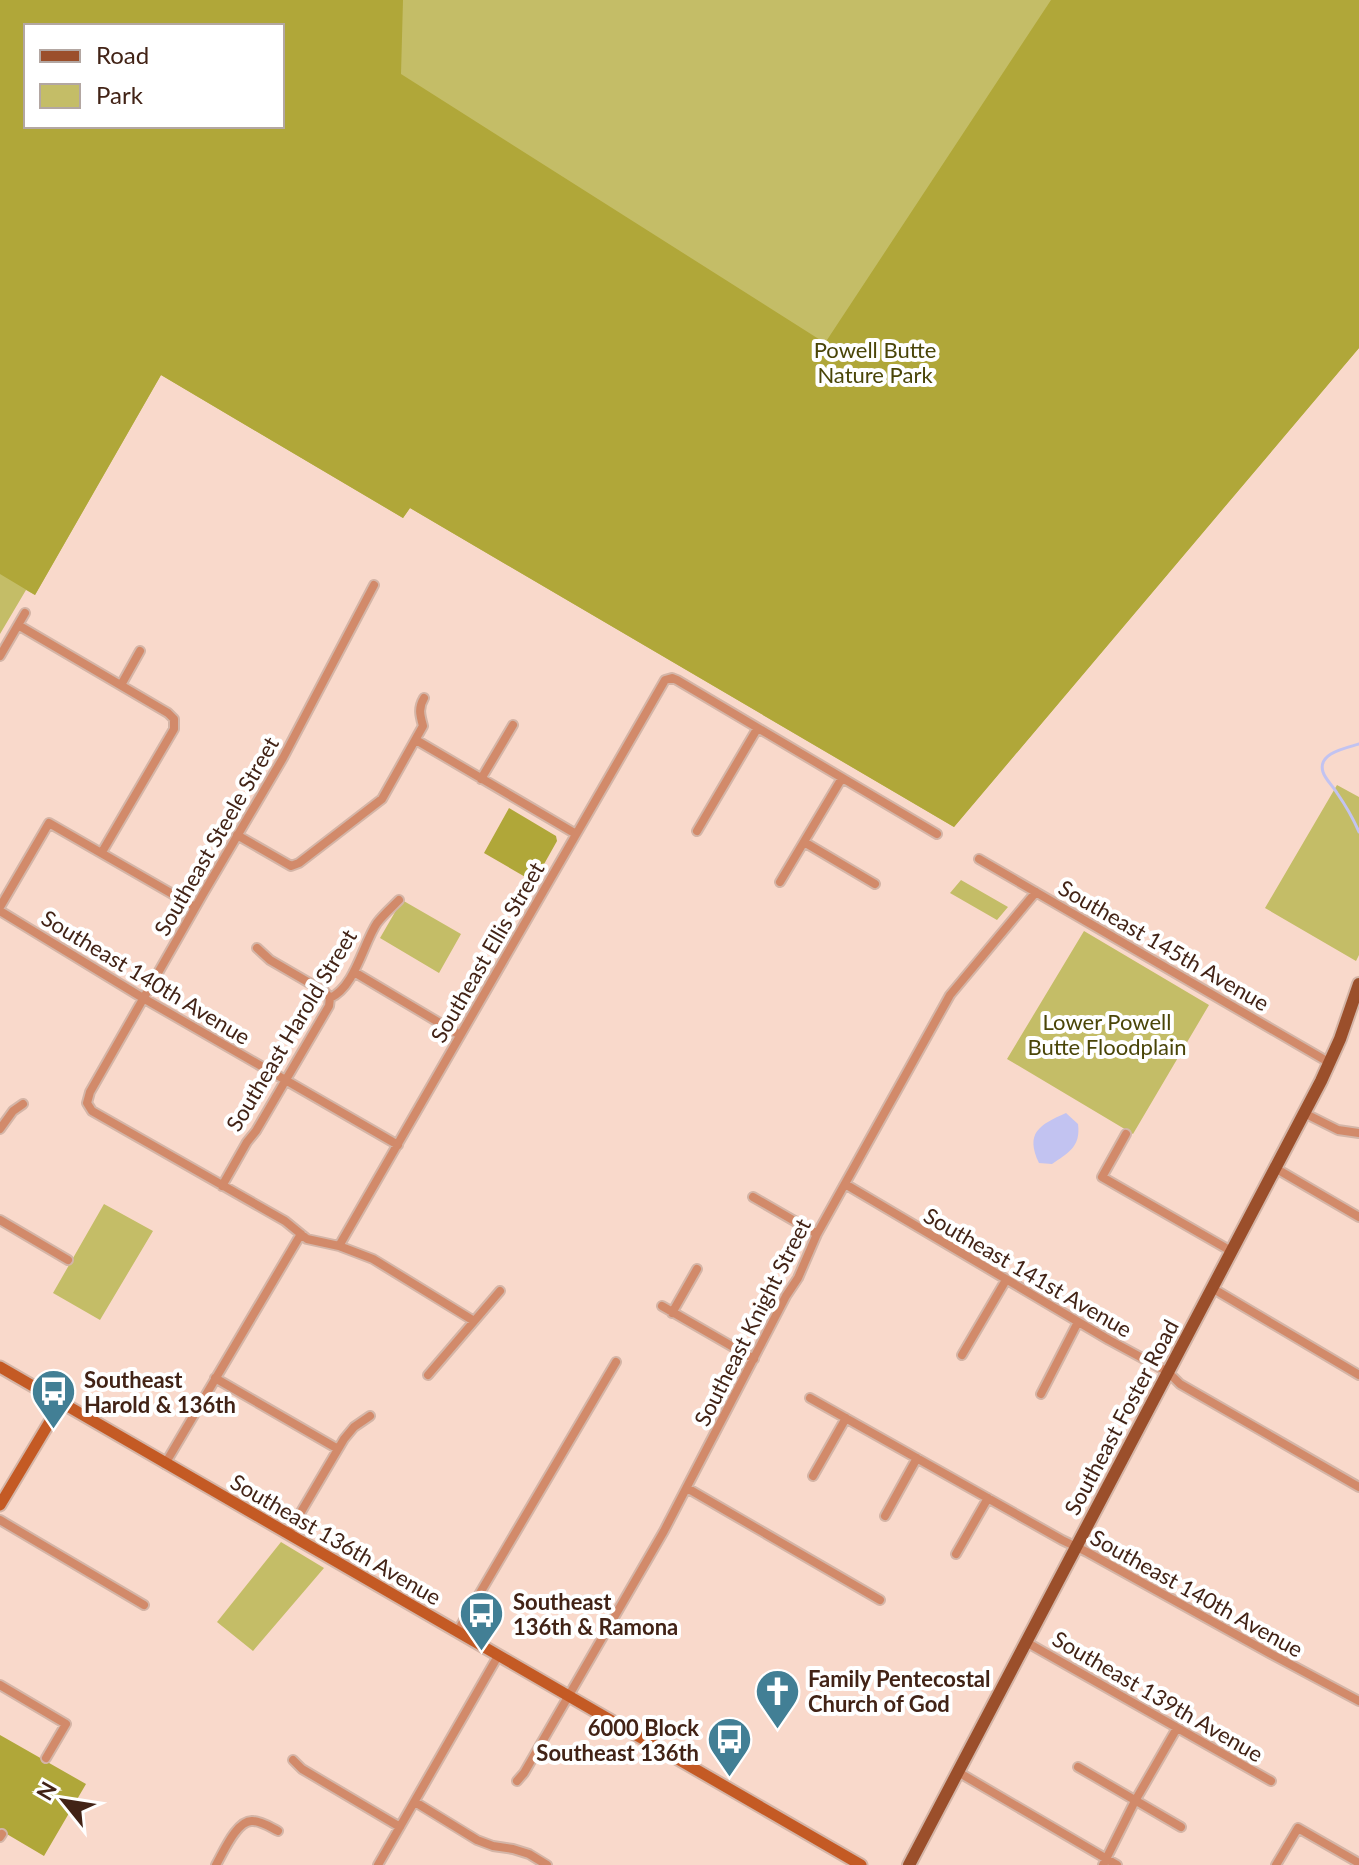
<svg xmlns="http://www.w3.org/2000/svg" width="1359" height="1865" font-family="Lato,sans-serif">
<rect width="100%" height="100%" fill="#f9d9cb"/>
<!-- green -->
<path fill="#c4bd67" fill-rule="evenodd" d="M0,0H1359V348L954,827L410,508L403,518L161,375L35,595L26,590L0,634ZM26,26H282V126H26Z
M1337,785L1359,797V955L1356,961L1265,908Z
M961,880L1008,907L997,920L950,893Z
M402,900L461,934L439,973L380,938Z
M1084,931L1209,1005L1133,1134L1007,1059Z
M104,1204L153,1231L100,1320L53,1293Z
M281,1542L324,1568L253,1651L217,1622Z"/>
<!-- forest -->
<path fill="#b0a739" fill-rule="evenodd" d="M0,0H403L401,74L825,343L1051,0H1359V348L954,827L410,508L403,518L161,375L35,595L0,574ZM282,26V126H26V26Z
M509,808L556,836L557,841L534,882L484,853Z
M0,1735L86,1784L44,1856L0,1830Z"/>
<!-- water -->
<path fill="#c2c3f1" d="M1066,1113L1078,1124C1081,1147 1068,1153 1052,1164L1039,1163C1025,1133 1039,1125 1066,1113Z"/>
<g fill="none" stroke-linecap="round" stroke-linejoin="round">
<!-- stream -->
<path stroke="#c2c3f1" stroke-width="3" d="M1359,744C1346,748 1317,753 1323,772C1325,779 1333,786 1337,793C1346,806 1353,818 1359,832"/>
<defs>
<path id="street" d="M374,585L283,758L203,894L90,1092L87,1103L92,1111L285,1221L307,1239L339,1246L373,1259L474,1321
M18,625L168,713L174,719V729L102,852
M0,656L25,613
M121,685L140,651
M416,740L576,834
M481,779L513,725
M697,831L757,729
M237,835L291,866L299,863L382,799L423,726C420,715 418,708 424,698
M804,842L875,884
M979,859L1330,1063
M780,882L842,778
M0,907L49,823L195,907
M0,911L143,998L398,1145
M257,948L270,960L325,992L330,998
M354,972L460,1035
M1304,1113L1338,1130L1359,1133
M0,1129L13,1111L23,1104
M1126,1134L1102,1177L1231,1251
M1275,1168L1359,1217
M845,1184L1109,1340L1168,1372L1180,1384L1359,1487
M222,1186L247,1142L256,1131L329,1006L330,998C355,987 363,944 377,923C383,915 392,907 399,900
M753,1197L817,1234
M0,1220L68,1260
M339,1246L665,680L672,678L677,680L937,834
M1212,1288L1359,1375
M662,1306L754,1359
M672,1313L697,1269
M962,1355L1006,1280
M428,1375L500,1291
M215,1378L338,1449
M1041,1394L1078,1322
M810,1398L1062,1540L1087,1552L1271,1654L1359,1701
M165,1464L301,1234
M813,1476L846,1418
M687,1488L880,1600
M885,1516L917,1458
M0,1520L144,1605
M288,1534L344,1439L354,1427L370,1416
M956,1554L988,1498
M457,1632L616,1362
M1026,1642L1271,1781
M0,1685L66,1724L46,1758
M293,1760L302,1769L400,1827
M1078,1767L1181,1827
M958,1772L1117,1865
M517,1781L524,1773L664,1531L786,1296L798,1278L817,1234L950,995L1036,892
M415,1802L477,1840L493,1846L513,1849L529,1854L547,1865
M0,1837L2,1834
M216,1865C223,1853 237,1819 253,1821C261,1821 270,1827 278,1831
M378,1865L498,1656
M1103,1865L1135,1801L1177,1728
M1276,1865L1298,1828L1359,1863"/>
<path id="secondary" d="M0,1367L861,1865
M0,1505L61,1403"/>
<path id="primary" d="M909,1865L1321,1081L1340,1039L1359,984"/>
</defs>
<!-- street casing -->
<use href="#street" stroke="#d4b5a7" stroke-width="12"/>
<!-- secondary casing -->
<use href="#secondary" stroke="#d4b5a7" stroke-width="15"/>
<!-- primary casing -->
<use href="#primary" stroke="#d4b5a7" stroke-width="16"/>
<!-- street -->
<use href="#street" stroke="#d28a6a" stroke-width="8"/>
<!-- secondary -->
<use href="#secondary" stroke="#c45a24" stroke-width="11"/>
<!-- primary -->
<use href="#primary" stroke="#9b4f2b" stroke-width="12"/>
</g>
<!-- icons -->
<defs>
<symbol id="bus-pin" viewBox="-11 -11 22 30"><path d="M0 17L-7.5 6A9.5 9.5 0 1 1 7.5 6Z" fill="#427f95" stroke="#fff"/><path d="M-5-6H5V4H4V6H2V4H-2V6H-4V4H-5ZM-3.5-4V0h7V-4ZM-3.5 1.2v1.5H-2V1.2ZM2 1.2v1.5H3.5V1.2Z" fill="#fff"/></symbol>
<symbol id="church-pin" viewBox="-11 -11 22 30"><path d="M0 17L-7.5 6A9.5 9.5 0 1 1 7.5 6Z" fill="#427f95" stroke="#fff"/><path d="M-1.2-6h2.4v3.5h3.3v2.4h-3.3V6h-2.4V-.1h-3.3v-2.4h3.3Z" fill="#fff"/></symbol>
</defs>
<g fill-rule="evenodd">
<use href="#bus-pin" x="28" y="1366" width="51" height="69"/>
<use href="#bus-pin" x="456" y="1588" width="51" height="69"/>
<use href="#church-pin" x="752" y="1666" width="51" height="69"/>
<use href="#bus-pin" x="704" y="1714" width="51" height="69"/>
</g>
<g text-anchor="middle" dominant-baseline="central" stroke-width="8" stroke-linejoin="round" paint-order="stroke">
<!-- park labels -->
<g font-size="22" fill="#4a4508" stroke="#fff">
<text x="875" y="349">Powell Butte<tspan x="875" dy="25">Nature Park</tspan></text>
<text x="1107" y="1021">Lower Powell<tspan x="1107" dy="25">Butte Floodplain</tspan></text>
</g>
<!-- street labels -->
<g font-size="22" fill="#422316" stroke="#fff">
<text transform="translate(216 836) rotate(-60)">Southeast Steele Street</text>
<text transform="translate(1164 945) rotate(30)">Southeast 145th Avenue</text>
<text transform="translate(487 952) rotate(-60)">Southeast Ellis Street</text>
<text transform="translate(146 977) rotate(31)">Southeast 140th Avenue</text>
<text transform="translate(291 1030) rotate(-59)">Southeast Harold Street</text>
<text transform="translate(1028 1272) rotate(30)">Southeast 141st Avenue</text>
<text transform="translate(752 1322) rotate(-63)">Southeast Knight Street</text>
<text transform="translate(1121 1417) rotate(-62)">Southeast Foster Road</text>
<text transform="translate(336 1539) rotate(30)">Southeast 136th Avenue</text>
<text transform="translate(1197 1593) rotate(29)">Southeast 140th Avenue</text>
<text transform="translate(1158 1696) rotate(30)">Southeast 139th Avenue</text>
</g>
<!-- poi labels -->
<g font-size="22" font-weight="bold" fill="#422316" stroke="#fff" text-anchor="start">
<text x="84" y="1379">Southeast<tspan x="84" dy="25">Harold &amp; 136th</tspan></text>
<text x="513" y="1601">Southeast<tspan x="513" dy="25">136th &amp; Ramona</tspan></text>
<text x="808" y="1678">Family Pentecostal<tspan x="808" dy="25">Church of God</tspan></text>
<text x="699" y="1727" text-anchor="end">6000 Block<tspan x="699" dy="25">Southeast 136th</tspan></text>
</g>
</g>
<!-- legend -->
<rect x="24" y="24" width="260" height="104" fill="#ffffff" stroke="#b3a7a2" stroke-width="2"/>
<rect x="40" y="50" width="40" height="12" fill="#9b4f2b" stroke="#b3a7a2" stroke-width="2"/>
<text x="96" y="64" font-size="24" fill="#422316">Road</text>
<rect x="40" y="84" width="40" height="24" fill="#c4bd67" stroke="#b3a7a2" stroke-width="2"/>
<text x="96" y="104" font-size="24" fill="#422316">Park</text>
<!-- north arrow -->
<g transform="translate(64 1801) rotate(300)" stroke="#ffffff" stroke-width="6" paint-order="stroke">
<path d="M0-6L14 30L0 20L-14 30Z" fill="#422316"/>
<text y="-12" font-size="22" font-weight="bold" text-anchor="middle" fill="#422316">N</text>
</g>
</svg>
